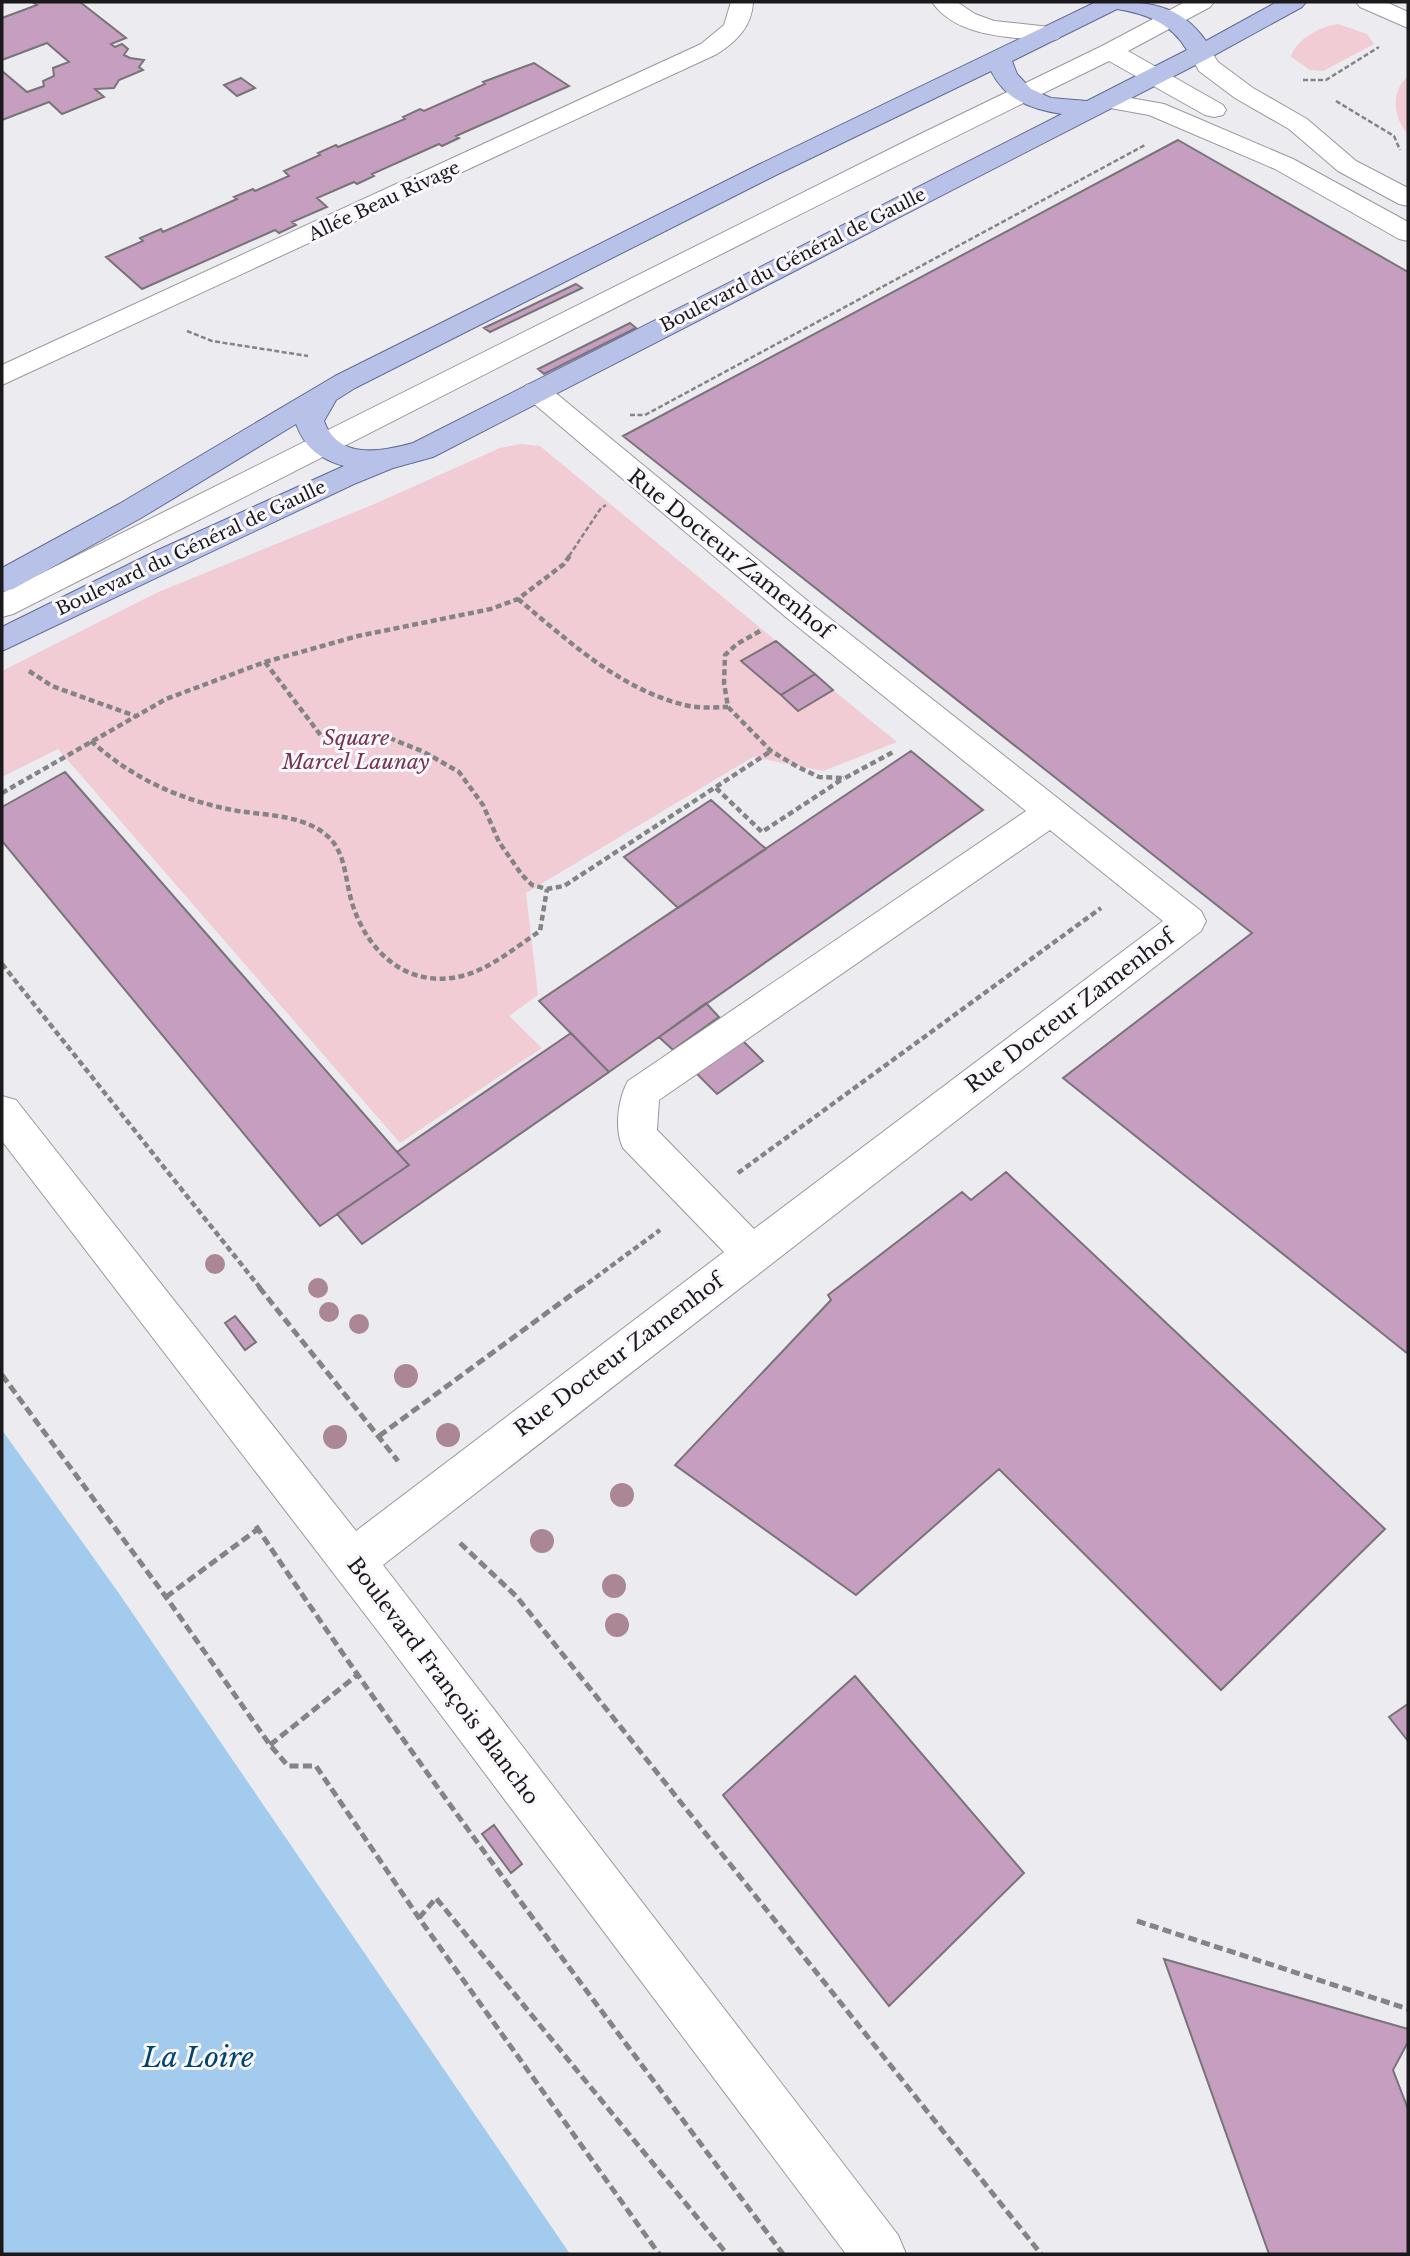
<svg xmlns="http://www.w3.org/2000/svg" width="1410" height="2256" font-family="'Libre Baskerville',serif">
<rect width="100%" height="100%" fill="#ecebf0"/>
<!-- green -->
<path fill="#f1ccd5" d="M1338,24L1367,34L1374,44L1323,71L1310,70L1291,57C1295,40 1321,26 1338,24Z
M1408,76V134C1393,118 1390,92 1408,76Z
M521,444L540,446L776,641L741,661L798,710L833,690L897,742L823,771L753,757L526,893L538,995L509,1016L542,1048L400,1143L58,749L2,777V671L156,593L372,505L500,448Z"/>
<!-- water -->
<path fill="#a3cbed" d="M2,1430L118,1592L570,2254H2Z"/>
<!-- building -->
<path fill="#c69ebf" stroke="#787477" stroke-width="2" d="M32,2H80L126,38L111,44L115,47L122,44L128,49L124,55L130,58L144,60L139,67L143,70L119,80L114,88L95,89L104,97L62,114L49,102L2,120V71L27,92L44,86L43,81L54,76L53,68L69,62L47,43L2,60V18L37,5Z
M534,63L569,86L456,136L459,138L442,146L439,144L372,174L374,176L357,184L354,182L317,198L327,207L292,222L296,225L279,233L275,230L142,289L106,257L143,241L140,238L161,229L163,232L237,199L234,197L253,189L255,191L289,176L284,171L320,155L318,153L336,145L338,147L405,119L403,117L420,109L424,111L485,84L483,82Z
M241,78L255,88L237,96L224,85Z
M1178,140L1408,272V1354L1063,1078L1252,933L623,436Z
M576,284L582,288L490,332L484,328Z
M630,323L636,328L544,374L538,369Z
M776,641L815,674L781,695L741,661Z
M815,674L833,690L798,711L781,695Z
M911,751L983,810L609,1072L539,1001Z
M65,772L397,1152L409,1165L320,1226L2,841V807Z
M711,800L766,849L678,908L624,857Z
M706,1003L719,1017L673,1050L659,1037Z
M719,1017L763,1061L717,1094L673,1050Z
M571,1033L609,1072L362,1244L337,1214L409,1165L397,1152Z
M1006,1172L1385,1529L1221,1690L999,1469L856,1595L675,1465L831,1300L828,1295L962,1192L971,1200Z
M235,1316L256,1342L245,1350L225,1323Z
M855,1676L1024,1873L889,2006L723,1795Z
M1408,1704V1741L1389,1717Z
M494,1825L522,1864L511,1873L482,1834Z
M1164,1959L1408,2029V2042L1393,2070L1408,2109V2254H1269Z"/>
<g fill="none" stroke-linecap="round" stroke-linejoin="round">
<defs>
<path id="minor" d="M731,2H753C752,26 737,41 717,54L2,385V365L701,44L724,25Z
M932,2H957L975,14L994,21L1050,27L1058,29L1062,34L1058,39L1050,41C1011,37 957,38 932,2Z
M1185,2H1214L1210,7L1128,51L1223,105L1226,110L1223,115L1214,117L1205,115L1109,61C742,240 379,430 13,614L2,617V593L910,139L1102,46Z
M1356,2H1386L1408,12V28L1360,7Z
M1201,46L1209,48L1218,62L1253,88L1307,119L1356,161L1408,188V206L1399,204L1338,171L1289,129L1235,98L1199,71L1189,53L1193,48Z
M1108,94L1164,104L1293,159L1408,222V241L1399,239L1275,169L1149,115L1099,106L1096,101L1099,96Z
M536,382L546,385L809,602L1201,911L1206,921L1201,931L383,1565L898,2235L906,2254H846L384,1639L2,1141V1096L16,1100L356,1531L724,1252L623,1148C614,1129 618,1099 628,1081L1026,811L787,618L526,397L522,391L526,385ZM1050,830L1163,921L754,1229L657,1130L659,1100Z"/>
<path id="major" d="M1096,2C1142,2 1177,0 1206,41L1277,2H1306L1302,7L1209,58L433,457L393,468L354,484L2,651V627L158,550L344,466C320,459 305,448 296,424L141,518L13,589L2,592V568L119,504L335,376L758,165ZM1117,9C1147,14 1171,23 1187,50L1087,101L1051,98L1031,89L1017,74L1012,61ZM991,71C1006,100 1030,109 1062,114L413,443C381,452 338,460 324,421L336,400L355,388L776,175Z"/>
</defs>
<!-- minor casing -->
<use href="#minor" stroke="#9a989d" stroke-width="2"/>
<!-- major casing -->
<use href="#major" stroke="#626b96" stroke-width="2"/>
<!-- path-far2 -->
<path stroke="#848386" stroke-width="2.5" stroke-dasharray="5 2.5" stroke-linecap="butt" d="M1303,80H1326L1379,47
M1336,101L1394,136L1400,150
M187,331L212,341L308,356
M630,415H645L1145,145
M569,556L601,508L606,505"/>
<!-- path-far1 -->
<path stroke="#848386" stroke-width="4.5" stroke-dasharray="6 3.5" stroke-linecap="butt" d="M518,599C567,640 621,690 685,705C699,709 714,707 728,707
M760,631L737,644L725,655L724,683L728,707L771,751L798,767L819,777L845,778L895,751
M265,662L322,737L392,739L424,752L459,772L483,805L499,842L522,875L532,885L547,889L564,886L771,751
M29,671L52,686L135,716
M91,741C133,779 182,801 238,811C264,815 293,815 316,828C348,845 343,876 353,906C369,954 409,989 462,976C490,969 516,947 540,931L547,889
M716,788L762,832L844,778
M2,793L166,699L265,662L358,636L491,609L518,599L564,564L571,554
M2,964L261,1289
M738,1173L1101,908
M580,1289L660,1230"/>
<!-- path -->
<path stroke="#848386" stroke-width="5" stroke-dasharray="9 4.5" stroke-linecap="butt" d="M259,1287L398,1461
M2,1375L166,1597L270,1745L288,1766H316L419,1918L659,2254
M379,1436L582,1287
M256,1526C422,1775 604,2014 783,2254
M460,1543L517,1597L1041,2254
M166,1597L258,1529
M270,1745L356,1676
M419,1918L436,1898L727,2254
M1137,1921L1408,2009"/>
<!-- minor -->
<use href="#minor" fill="#fff" fill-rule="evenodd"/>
<!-- major -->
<use href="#major" fill="#b8c1e8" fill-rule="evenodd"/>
</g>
<!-- trees -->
<g fill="#ab8795">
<circle cx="215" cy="1264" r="10"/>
<circle cx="318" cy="1288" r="10"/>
<circle cx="329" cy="1312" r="10"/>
<circle cx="359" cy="1324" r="10"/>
<circle cx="406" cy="1376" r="12"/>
<circle cx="448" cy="1435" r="12"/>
<circle cx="335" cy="1437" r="12"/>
<circle cx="622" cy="1495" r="12"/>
<circle cx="542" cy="1541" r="12"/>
<circle cx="614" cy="1586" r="12"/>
<circle cx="617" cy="1625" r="12"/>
</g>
<g text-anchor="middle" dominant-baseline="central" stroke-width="6" stroke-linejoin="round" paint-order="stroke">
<!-- far-street labels -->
<g font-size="18" fill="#1a191b" stroke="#faf8fd">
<text transform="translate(384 201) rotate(-25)">Allée Beau Rivage</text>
<text transform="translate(793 260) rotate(-27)">Boulevard du Général de Gaulle</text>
<text transform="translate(191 548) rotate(-25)">Boulevard du Général de Gaulle</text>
</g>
<!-- street labels -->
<g font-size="21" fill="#1a191b" stroke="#faf8fd">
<text transform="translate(730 554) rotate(39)">Rue Docteur Zamenhof</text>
<text transform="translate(1070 1011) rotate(-37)">Rue Docteur Zamenhof</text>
<text transform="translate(619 1355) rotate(-37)">Rue Docteur Zamenhof</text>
<text transform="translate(443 1681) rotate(53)">Boulevard François Blancho</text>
</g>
<!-- park labels -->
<g font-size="21" font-style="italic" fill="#76354a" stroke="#faf8fd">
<text x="356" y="738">Square<tspan x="356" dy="24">Marcel Launay</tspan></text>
</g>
<!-- near-water labels -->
<g font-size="28" font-style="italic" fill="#004570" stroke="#faf8fd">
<text x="198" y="2057">La Loire</text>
</g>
</g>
<!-- border -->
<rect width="1410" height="2256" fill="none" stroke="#1a191b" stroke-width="7"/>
</svg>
